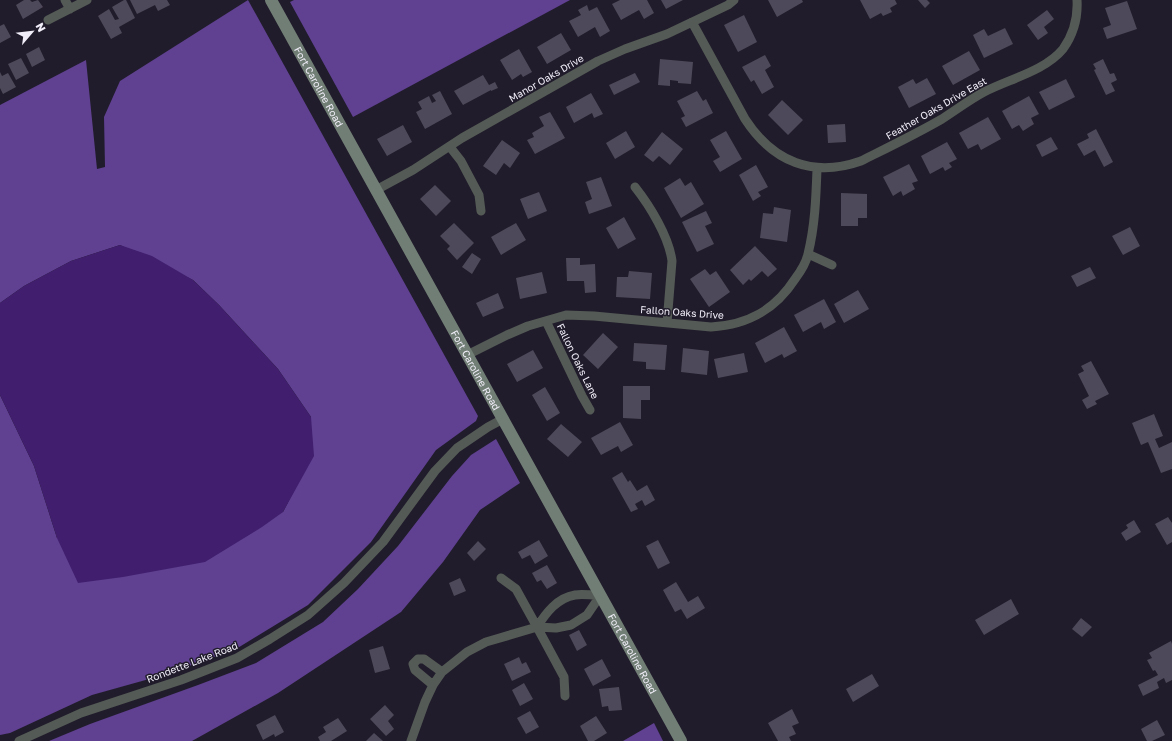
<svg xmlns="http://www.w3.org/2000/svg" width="1172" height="741" font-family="'Golos Text',sans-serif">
<rect width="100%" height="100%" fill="#211c2b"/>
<!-- forest -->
<path fill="#5f4091" d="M248,0L478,416L476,421L436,450L371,542L308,605L236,649L167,674L92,695L10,733L0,735V395L34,466L57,538L283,512L296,487L311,417L278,369L219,305L193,280L120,245L71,261L24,286L0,303V105L86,60L97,169L105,167L104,117L120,81Z
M294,0H570L353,117L290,2Z
M496,439L520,483L480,510L443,562L401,612L278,693L192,741H49L90,724L198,685L256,663L323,622L358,589L398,546L452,476L471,455Z
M654,723L663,741H623Z"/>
<!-- water -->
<path fill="#411f6e" d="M120,245L152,256L193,280L219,305L278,369L311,417L314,456L283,512L262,527L205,562L123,577L78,583L57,538L34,466L0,395V303L24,286L71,261Z"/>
<!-- building -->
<path fill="#4e495a" d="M24,0H30L32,2L38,0L43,7L23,19L16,5Z
M124,0H126L135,18L119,27L122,33L111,39L98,16L109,9L115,20L119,19L112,7Z
M130,0H167L170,5L158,11L155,5L137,14Z
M620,0H647L654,13L644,19L639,10L621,20L612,4Z
M661,0H683L666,9Z
M768,0H802L803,2L777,17Z
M860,0H895L897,4L890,8L892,12L883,16L881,13L870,19Z
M918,0H927L930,3L925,8Z
M1127,1L1137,29L1107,39L1103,28L1111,25L1105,8Z
M587,5L589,11L597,7L610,31L600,37L595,27L578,37L569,21L581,15L578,10Z
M1047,10L1054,19L1044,27L1048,33L1038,40L1027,25Z
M744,15L757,42L738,52L724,25Z
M4,24L11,37L0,43V26Z
M1005,28L1013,44L984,58L973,35L984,29L988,36Z
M561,33L571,50L547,64L537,47Z
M39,47L45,60L32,67L26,54Z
M519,49L532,72L523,77L521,74L512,80L500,60Z
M969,51L980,70L953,85L942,66Z
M765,55L771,66L765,70L774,87L762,94L754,80L751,82L742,67Z
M21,58L29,73L16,80L8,64Z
M660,59L693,62L691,84L678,83V81L670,80V86L658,85Z
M1103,59L1110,74L1114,73L1117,80L1111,83L1115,91L1106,95L1094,70L1096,69L1093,64Z
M0,72L2,76L8,73L16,87L3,94L0,88Z
M635,73L640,82L614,95L609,85Z
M483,75L489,85L495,82L498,88L491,91V90L463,105L454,91Z
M927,78L936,94L909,108L898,87L913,79L916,84Z
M1066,79L1075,97L1049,110L1039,92Z
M440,91L452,114L425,129L416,112L422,109L418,102L429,96L432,103L436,101L432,95Z
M697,91L703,101L706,99L713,113L686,127L681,118L685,116L677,101Z
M591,93L603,114L594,118L592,113L574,123L566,107Z
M1029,96L1039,114L1031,118L1034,124L1023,131L1019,125L1012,129L1002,111Z
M782,100L803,120L788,135L768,115Z
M550,112L565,138L535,154L527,140L534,137L532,133L544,126L539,117Z
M988,117L1001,139L981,150L978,144L968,149L959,133Z
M845,124L846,142L828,143L827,125Z
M403,125L412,142L387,156L377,139Z
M1096,129L1113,162L1104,167L1095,150L1084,156L1077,144L1089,138L1087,134Z
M626,131L635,147L615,159L606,143Z
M726,131L742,159L720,172L713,161L720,157L710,140Z
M662,132L683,149L670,165L659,156L653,162L644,155Z
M1051,137L1058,149L1042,157L1036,145Z
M502,140L520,153L510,168L504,163L496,175L483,166Z
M947,142L957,159L949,163L952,167L945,171L943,167L930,174L921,156Z
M909,164L918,181L912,183L915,189L903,196L901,191L893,196L883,177Z
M756,165L768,187L758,192L761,196L753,201L739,175Z
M601,177L612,206L589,214L585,202L592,199L586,182Z
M680,178L685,186L691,182L704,204L681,218L664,188Z
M435,185L451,201L436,216L420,199Z
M539,192L547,211L528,219L520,199Z
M841,193L867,194V218H858V226H841Z
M774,207L791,210L787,242L760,238L763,213L773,214Z
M706,211L712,223L705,226L714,244L697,252L682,222Z
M624,217L636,239L618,249L606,228Z
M454,223L474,243L457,260L447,249L450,246L440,236Z
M516,223L526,240L501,255L491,237Z
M1130,227L1140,246L1123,255L1112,236Z
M755,246L777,269L768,277L762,271L751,281L749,279L743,285L730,270Z
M472,253L481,259L472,274L462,267Z
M566,258H580V265L595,264L596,292L585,293L584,281H567Z
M1090,267L1096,278L1077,287L1071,276Z
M705,269L710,275L716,271L730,292L709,307L690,279Z
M629,271L652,273L650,299L616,297L617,277H628Z
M542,272L547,293L520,299L516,278Z
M858,290L869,309L844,323L834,304Z
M498,293L504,308L483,317L476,303Z
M824,299L836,322L824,329L821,322L803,332L794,315Z
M784,327L797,351L784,358L782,354L765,363L755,343Z
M603,333L618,347L598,369L583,355Z
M634,343L667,345L665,370L646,369V362L633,361Z
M683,348L709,351L707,375L681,372Z
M533,350L543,368L517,382L507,364Z
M744,353L748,372L718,378L714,359Z
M1091,361L1109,394L1095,401L1097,404L1087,409L1082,400L1089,396L1078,374L1084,371L1081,366Z
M623,386H650V400H641V419L623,418Z
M545,387L560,413L547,421L532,395Z
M1154,414L1163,436L1155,439L1159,448L1172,442V469L1161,473L1148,442L1141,445L1132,423Z
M620,422L633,445L621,452L618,446L601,455L591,438Z
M561,424L582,442L568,457L547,439Z
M622,472L628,482L630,480L637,491L647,485L655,500L645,506L642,500L635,504L638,509L631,512L612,478Z
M1168,517L1172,523V542L1167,545L1155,524Z
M1134,520L1141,532L1126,541L1121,533L1128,528L1126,525Z
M539,540L548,556L535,564L530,555L522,559L518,552Z
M658,540L670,563L658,569L646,546Z
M478,541L486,549L474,561L467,553Z
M547,565L557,583L547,589L541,580L537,582L532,573Z
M460,578L466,591L454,596L449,583Z
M676,582L688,602L698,596L705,608L687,619L681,609L675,612L663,590Z
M1011,599L1019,614L984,635L975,620Z
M1081,618L1092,627L1082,637L1072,629Z
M579,630L587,645L577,651L569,635Z
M1171,641L1172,644V680L1166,683L1164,678L1157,682L1159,688L1143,696L1138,685L1158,675L1155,670L1153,671L1147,660L1152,658L1149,653Z
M383,646L390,669L375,673L369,650Z
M519,657L522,664L526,662L531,672L512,681L504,664Z
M602,659L611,676L593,686L584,669Z
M872,674L879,686L853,702L846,689Z
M524,683L533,699L520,706L512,690Z
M619,687L622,710L609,711L608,706L602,707L599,689Z
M385,705L394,715L388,721L394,729L386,736L370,719Z
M792,709L799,723L792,726L796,734L789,737L791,741H778L768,723Z
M530,711L539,727L526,734L517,718Z
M275,715L284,732L275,737L274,734L263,740L256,725Z
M596,716L607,733L594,741H588L580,726Z
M338,718L347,731L331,741H320L318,737L326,732L323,727Z
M1157,720L1165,735L1152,741H1147L1141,729Z
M374,733L383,741H366Z"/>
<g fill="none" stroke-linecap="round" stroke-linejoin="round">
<!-- street -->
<path stroke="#545b56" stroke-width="9" d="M65,0L70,9
M48,20L87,0
M692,22L745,119C773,162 813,178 861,161C889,147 916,134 942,119C956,110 969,100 984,92C1009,79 1045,71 1063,49C1073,35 1078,17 1077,0
M450,147L461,161L479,195L481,211
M635,187C650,206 669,237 672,261L667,323
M376,190L413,170L462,138L598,61L625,49L667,34L728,5L734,0
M808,254L832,265
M546,321L582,396L590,410
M467,355L507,335L528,326L566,315L594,316L711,327C748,325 775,310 795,279C801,271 806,263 808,254C815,226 816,197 817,169
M501,578L516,589L537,627L564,677L565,696
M537,627C546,613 557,598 575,595C582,594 592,595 600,596
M433,685L415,670L413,664L418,659H424L442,672
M19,741L81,713L181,680L237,658L270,639L308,615L344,583L383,542L435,471L457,448L488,427L503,419
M411,741L425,702L433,685L442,672L467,652L486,642L537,627L556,628L571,625L587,615L600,596"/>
<!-- secondary -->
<path stroke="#717e75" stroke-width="12" id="s1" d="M271,0L681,741"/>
</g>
<g text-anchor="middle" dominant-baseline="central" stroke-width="3" stroke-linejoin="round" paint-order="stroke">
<!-- street labels -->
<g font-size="10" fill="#f1eef9" stroke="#211c2b">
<text transform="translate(546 78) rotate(-30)">Manor Oaks Drive</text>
<text stroke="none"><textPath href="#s1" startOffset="99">Fort Caroline Road</textPath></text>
<text transform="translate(936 108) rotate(-30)">Feather Oaks Drive East</text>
<text transform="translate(682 312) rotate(4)">Fallon Oaks Drive</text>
<text transform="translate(578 361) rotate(64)">Fallon Oaks Lane</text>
<text stroke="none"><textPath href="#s1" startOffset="423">Fort Caroline Road</textPath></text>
<text stroke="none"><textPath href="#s1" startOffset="747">Fort Caroline Road</textPath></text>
<text transform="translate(192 662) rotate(-21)">Rondette Lake Road</text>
</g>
</g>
<!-- north arrow -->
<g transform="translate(32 32) rotate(62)" stroke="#211c2b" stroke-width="3" paint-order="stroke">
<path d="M0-3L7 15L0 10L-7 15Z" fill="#f1eef9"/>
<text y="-6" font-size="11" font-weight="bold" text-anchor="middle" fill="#f1eef9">N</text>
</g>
</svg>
